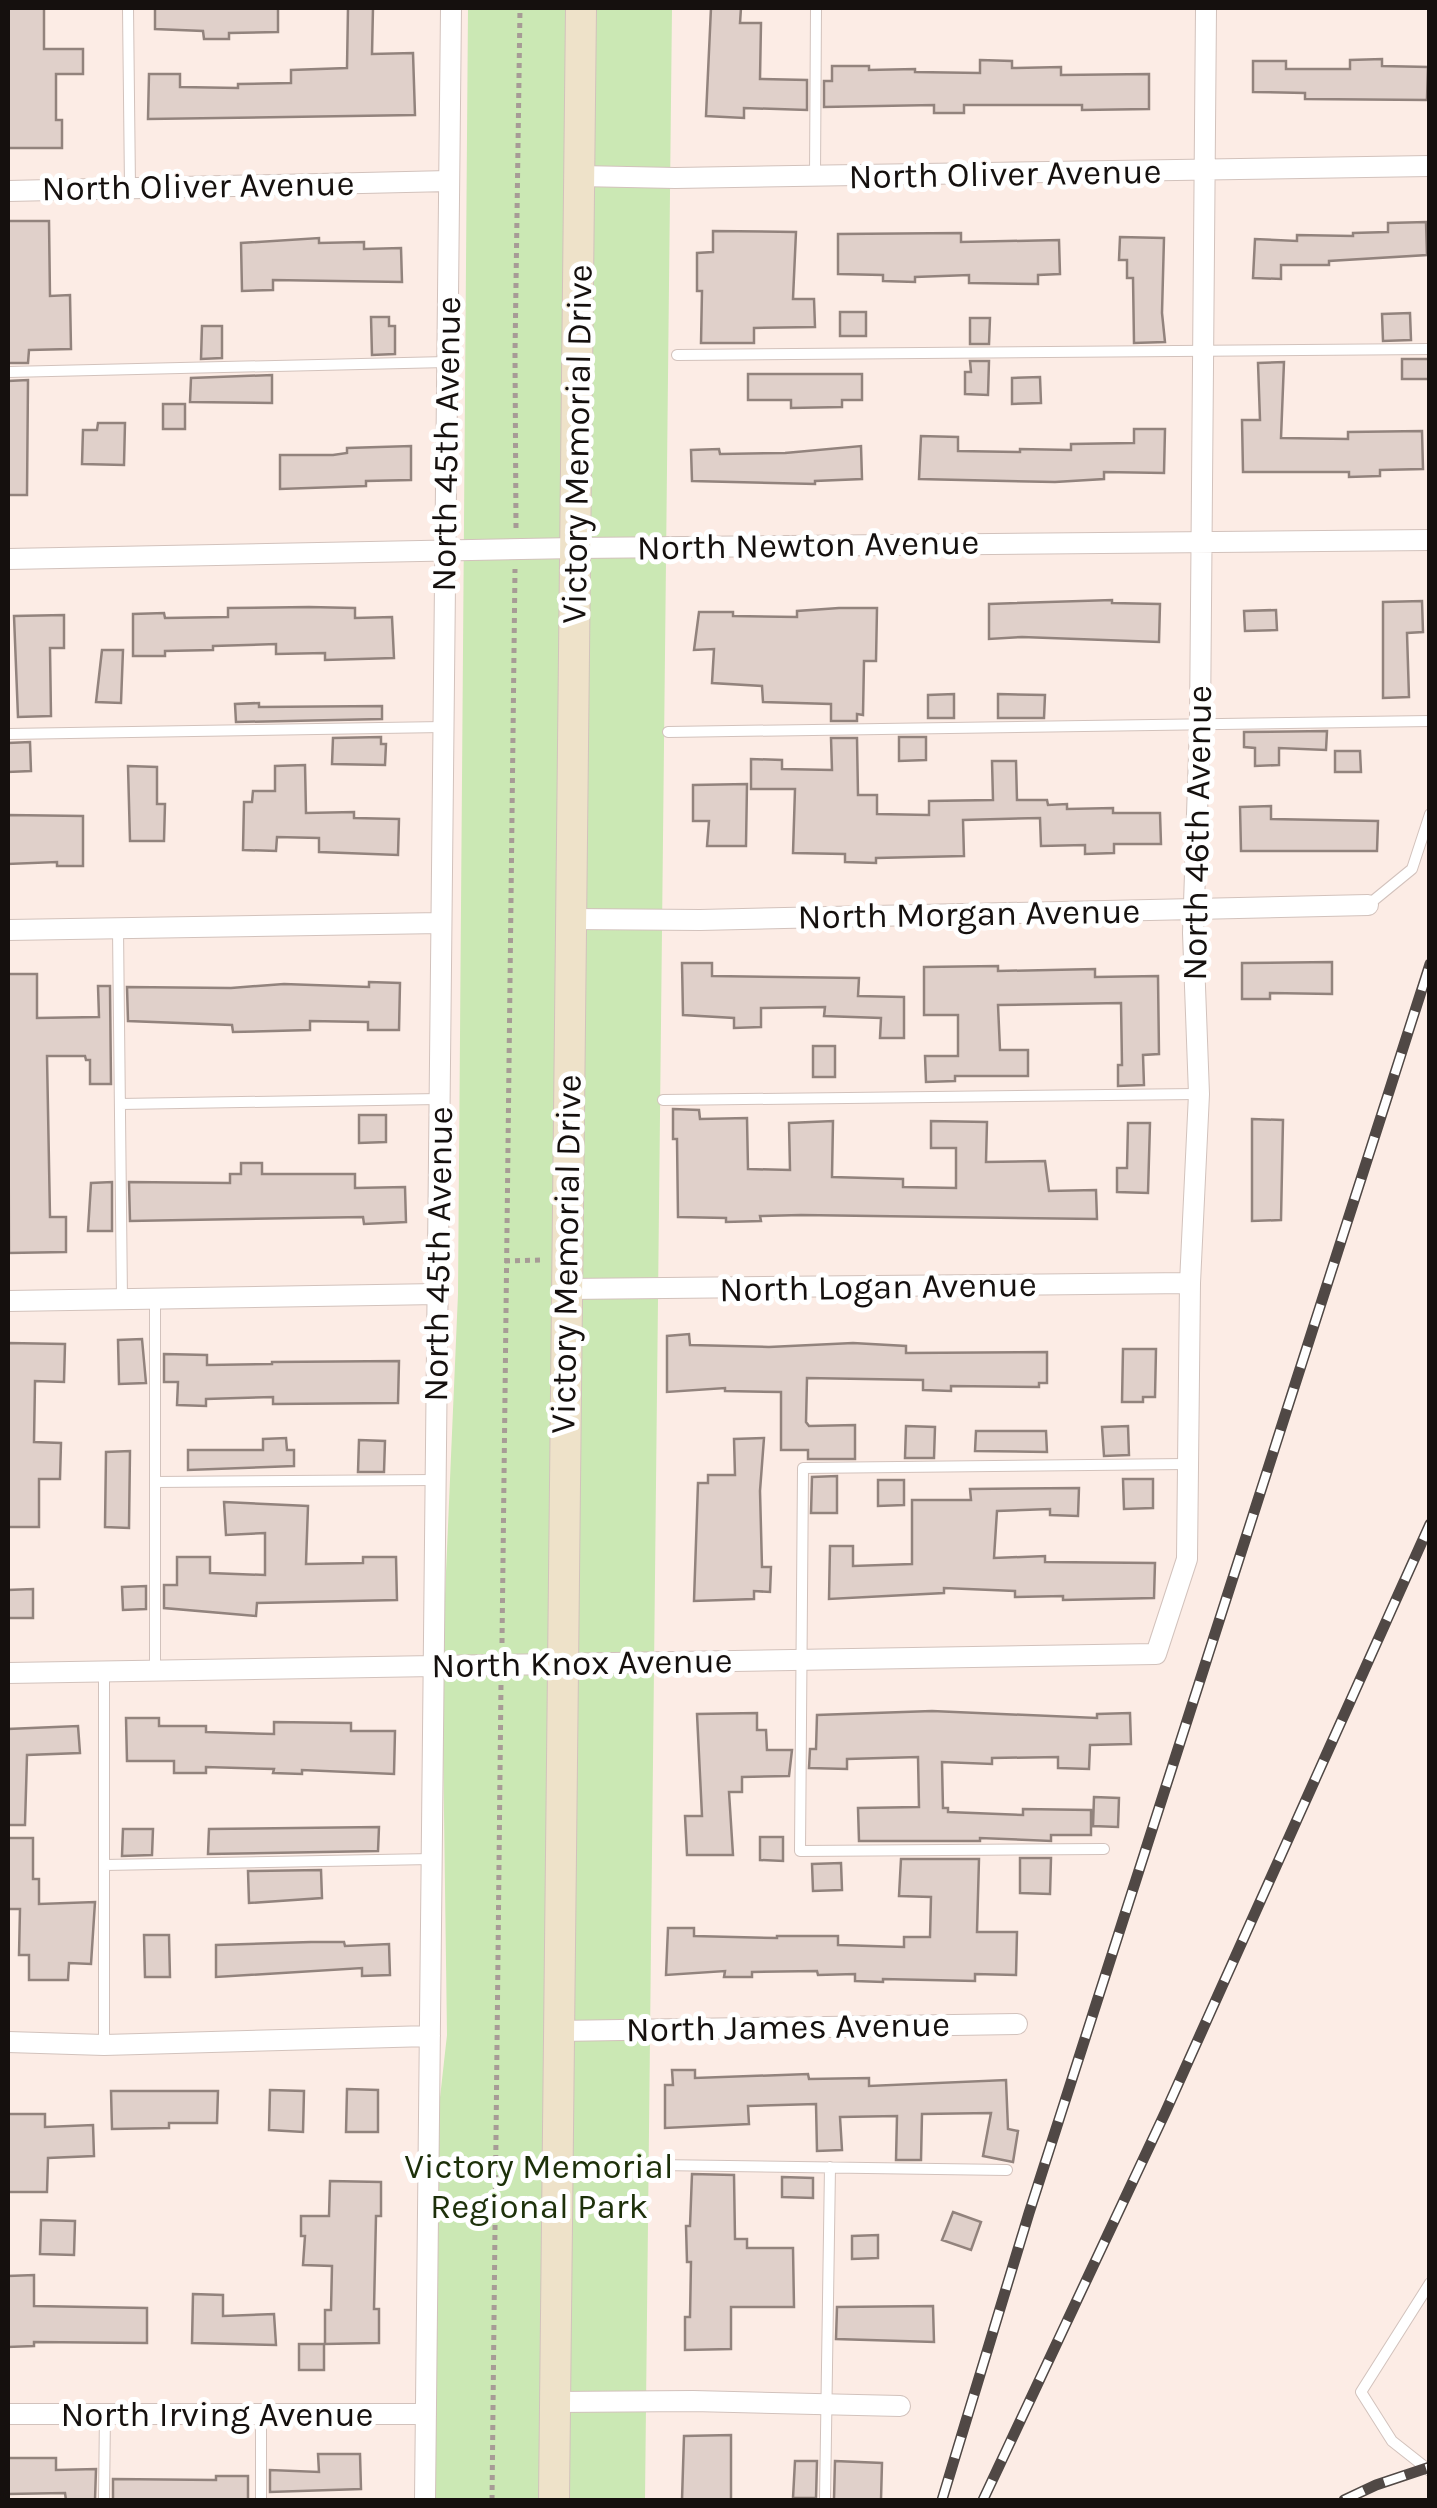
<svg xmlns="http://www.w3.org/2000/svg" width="1437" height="2508" font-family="Karla,sans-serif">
<rect width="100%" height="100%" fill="#fcece5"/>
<!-- green -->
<path fill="#cbe8b4" d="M468,8H672L645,2500H435L431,2178L447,2035L442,1665L458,1294Z"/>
<!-- building -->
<path fill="#e0d0ca" stroke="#92837d" stroke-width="2.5" d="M8,8H44V49H83V74H56V120H62V148H8Z
M155,8H278V32L229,33V39H204L203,31L155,29Z
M348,8H373L372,54L413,53L415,115L148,119L149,74H180V87L238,88V84L291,83V70L347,68Z
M711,8H741L740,23H761L760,79L807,80V110L744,108V118L706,116Z
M1382,59V66L1428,67L1427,100L1305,99V93L1253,92V61H1286V69H1350V60Z
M980,60L1012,61V68L1061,67V75L1149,74V109L1082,110V105H964V113H934V105L824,107V81H832V66H869V70L915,69V72L980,73Z
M8,221H49L50,296L70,295L71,349L29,350L28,363H8Z
M1426,222L1427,255L1329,261V265H1281V279L1253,278L1255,239L1297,241V235L1353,236V233L1388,232V223Z
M713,231L796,232L793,299H814L815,327L754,328V343H701L702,291H697V253L713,252Z
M961,233V242L1059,240L1060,274L1038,275V284L969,283V275L915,277V282L883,281V275L838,274V234Z
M1120,237L1164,238L1162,313L1165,342L1134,343L1133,278H1127V260H1119Z
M319,238V243L364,242V249L401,248L402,282L273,280V290L242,291L241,243Z
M840,312H866V336H840Z
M1410,313L1411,340L1383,341L1382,314Z
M371,317H389V326H395V354L372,355Z
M970,318H990L989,344H970Z
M202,326H222V358L201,359Z
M1402,359H1429V379H1402Z
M970,361H989L988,395L965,394V372H971Z
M1284,362L1281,438L1348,439V432L1422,431L1423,469L1380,470V476L1349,477V472H1243L1242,420H1260L1258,363Z
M748,374H862V400H842V407L791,408V400H748Z
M272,375V403L190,402L191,378Z
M1040,377L1041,403L1012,404V378Z
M28,380L27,495H8V381Z
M163,404H185V429H163Z
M98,423H125L124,465L82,464L83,430H97Z
M1134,429H1165L1164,473L1104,472V479L1055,482L919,479L921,436L958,437V451L1020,452V449L1071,450V444L1134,443Z
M411,446V480L366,481V486L280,489V455H333L347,453V448Z
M861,446L862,479L815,481V484L692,481L691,450L719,449L720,454L785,453Z
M1112,600V603L1160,604L1159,642L1022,637L989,639V604Z
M1422,601L1423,632L1407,633L1409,697L1383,698V602Z
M309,607L355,608V618L392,617L394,658L325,660V653L276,654V644L213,646V650L165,651V656H133V614L164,613L165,618L228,617V608Z
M839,608H877L876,661H864L863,715L857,714V721H831V704L763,702L762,686L712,683L714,649L694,650L699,612H733V616L797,617V611Z
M1276,610L1277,630L1245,631L1244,611Z
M64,615V648H50L51,716L18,717L14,616Z
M102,650H123L121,703L96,702Z
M954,694V718H928V695Z
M998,694L1045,695L1044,718H998Z
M259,703V707L382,706V719L236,722L235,704Z
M1327,731L1326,750L1279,748V765L1255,766V748L1244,747V732Z
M381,737V744H386L385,765L332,764L333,738Z
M899,737H926V760L899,761Z
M831,738H857L858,795H877V814L929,815V801L993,800L992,761H1016L1017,800H1047L1048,805L1067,804V809L1113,808V813H1160L1161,844H1114V853L1085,854V845L1041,846L1040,818L963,820L964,856L876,858V863L845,862V854L793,853L795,789H751V759L782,760V769L832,770Z
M30,742L31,771L8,772V743Z
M1335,751H1360L1361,772H1335Z
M305,765L306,813L354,812V818L399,819L398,855L319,852V838L277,837L276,851L243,850L244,802H252L253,791H275V766Z
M128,766L157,767V804H165L164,841H130Z
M747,784L746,846H707L709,821H693V785Z
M1271,806V819L1378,821L1377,851H1241L1240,807Z
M8,815L83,816V866H57V862L8,864Z
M1332,962V994L1270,993V999H1242V963Z
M682,963H712V976L859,978L858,996L904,997V1038H880L881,1018L824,1016L825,1007L761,1008V1027L734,1028V1018L683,1015Z
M998,966V971L1095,969V977L1158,976L1159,1054L1143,1055L1144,1085L1118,1086V1065H1122L1121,1003L998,1005L1000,1050H1028V1076H955V1081L926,1082L925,1056H958V1015H924V967Z
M8,974H37V1018L99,1017L98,986H110L111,1084H90V1060H86L85,1056H47L50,1217H66V1252L9,1253Z
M369,982L400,983L399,1030H368V1022L310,1021V1030L233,1032L232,1025L128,1021L127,987L231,988L284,984L369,987Z
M813,1046H835V1077H813Z
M673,1109L699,1110L700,1119L747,1118L748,1169L790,1170L789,1123L833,1121L832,1177L903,1179V1187L956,1188V1148H931V1121L987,1122L986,1162L1045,1161L1049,1191L1096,1190L1097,1219L801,1215L760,1216L761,1221L726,1222V1218L678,1217L677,1139H673Z
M359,1115H386V1142L359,1143Z
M1252,1119L1283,1120L1281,1220L1252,1221Z
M1128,1123H1150L1148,1193L1117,1192V1168H1127Z
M241,1163H262V1174H355V1188L405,1187L406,1222L364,1224L363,1217L130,1221L129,1182L230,1183V1174H241Z
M112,1182V1231H88L91,1183Z
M689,1334L690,1345L769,1347L853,1343L906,1346V1353L1047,1352V1383H1039V1387L951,1386V1391L923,1390V1380L807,1378L806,1422L809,1426L855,1425V1459H808V1450H781V1392L725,1391V1388L667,1392V1336Z
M142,1339L146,1383L119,1384L118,1340Z
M8,1343L65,1344L64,1382L35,1381L34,1442L61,1443L60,1479H39V1527H8Z
M1123,1349H1156L1155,1397H1143V1402H1122Z
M164,1354L207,1355V1365L272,1364V1362L399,1361L398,1403L273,1404V1397L206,1399V1406L177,1405L178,1382H164Z
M906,1426L935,1427L934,1458H905Z
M1128,1426L1129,1455L1104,1456L1102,1427Z
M976,1431H1046L1047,1452L975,1451Z
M286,1438L287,1450H294V1466L188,1470V1450H263V1439Z
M764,1438L760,1491L762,1567H771L770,1592L754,1591V1599L694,1601L698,1483H708V1475H735L734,1439Z
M359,1440L385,1441L384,1472H358Z
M130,1451L129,1528L105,1527L106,1452Z
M837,1476V1513H811L812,1477Z
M1123,1479H1153V1508L1124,1509Z
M878,1480H904V1505L878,1506Z
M1079,1488L1078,1516L1050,1515V1509L997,1511L994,1558L1045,1556V1562L1155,1563L1154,1598L1063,1600V1596L1015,1597V1591L944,1588V1593L829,1599L830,1546H853V1566L912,1564V1500H971L970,1489Z
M224,1502L308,1506L306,1564L363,1563V1557H396L397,1600L257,1603L256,1616L164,1608V1585H177V1557H210V1573L265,1575V1533L226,1535Z
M146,1586V1609L123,1610L122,1587Z
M33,1589V1618H8V1590Z
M932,1711L1097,1718V1714L1130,1713L1131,1744L1090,1745L1089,1769L1058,1768V1757L992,1758V1764L942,1762L943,1808H948V1812L1023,1815V1809L1091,1810V1835H1051V1841L980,1838V1841H859L858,1808L919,1807L918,1757L847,1759V1769L809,1768L810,1749H816L817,1715Z
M757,1713V1730H766L767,1750H792L789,1776L742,1777V1792H729L733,1855H687L685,1816H702L697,1714Z
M126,1718H159V1726H206V1732L274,1734V1722L351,1723V1731H395L394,1774L302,1770V1774L273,1773L274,1769L206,1767V1773H174V1761H127Z
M78,1726L80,1753L27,1755L25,1825H8V1729Z
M1094,1797L1119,1798L1118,1827L1093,1826Z
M379,1827L378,1851L208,1854L209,1829Z
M123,1829H153L152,1855L122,1856Z
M760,1837H783V1861L760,1860Z
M8,1838H33V1879H39V1904L95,1902L91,1964L69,1963L68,1980H29V1955H19L20,1909H8Z
M1020,1858H1051L1050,1894L1020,1893Z
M901,1859H979L977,1932H1017L1016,1975L975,1974V1981L883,1979V1982L855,1981V1974L818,1975L817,1971L752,1972V1977H724L725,1971L666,1975L668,1928H694V1936L777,1938V1936H838V1945L904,1947V1937H930L931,1897L899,1896Z
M841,1863L842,1890L813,1891L812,1864Z
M321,1870L322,1898L249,1903L248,1871Z
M144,1935H169L170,1977H145Z
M311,1942H344L345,1946L389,1944L390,1975L362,1976V1968L216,1977V1945Z
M672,2070H695V2078L808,2074L809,2079L869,2078V2086L1006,2080L1008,2129L1018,2131L1013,2162L983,2156L991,2113L922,2114L921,2160H896L897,2116L840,2117L842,2150L817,2151L816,2104L748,2106L749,2124L665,2128V2085H673Z
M347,2089L378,2090V2132H346Z
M270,2090L304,2091L303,2132L269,2130Z
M111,2091H218L217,2123H169V2128L112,2129Z
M8,2114H45V2127L93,2125L94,2156L48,2158L47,2192H8Z
M692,2174L734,2175L735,2239H747V2248H793L794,2307H731V2349L685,2350V2317H690L691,2262H687L686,2226H690Z
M782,2177L813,2178V2198L782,2197Z
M330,2181L381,2182V2216H376L374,2309H379V2343L325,2344V2310H331L332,2266L303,2265L305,2236H301V2216H329Z
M953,2212L981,2222L971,2250L942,2240Z
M41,2220L75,2221L74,2255L40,2254Z
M878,2235V2258L852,2259V2236Z
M34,2275V2306L147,2308V2343L34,2342V2346L8,2347V2276Z
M193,2294L223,2295V2316L274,2314L276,2345L192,2343Z
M933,2306L934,2342L836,2339L837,2307Z
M299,2344H324V2370H299Z
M731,2435V2500H682L684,2436Z
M318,2454H360L361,2489L270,2492V2470L319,2472Z
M8,2458H56V2470L96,2469L95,2500H66L65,2493L8,2494Z
M795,2461H817L816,2498H793Z
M835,2461L882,2463L881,2500L834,2499Z
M216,2476H248V2500H113V2479L216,2480Z"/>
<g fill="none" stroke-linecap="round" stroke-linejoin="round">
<defs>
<path id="lane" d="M128,8L130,188
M815,176L816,8
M677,355L1430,349
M8,372L447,362
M668,732L1430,721
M8,734L443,727
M1368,905L1412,869L1430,814
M118,929L122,1300
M663,1100L1198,1094
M120,1104L439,1099
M155,1299V1671
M155,1482L435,1480
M104,1672V2045
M1104,1849L800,1851L803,1468L1187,1464
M104,1865L432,1859
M657,2165L1007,2170
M1430,2283L1361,2392L1392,2441L1430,2471
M104,2500L105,2413
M261,2500V2416
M825,2500L830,2167"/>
<path id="street" d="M580,176L675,178L1430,166
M8,191L449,181
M8,559L575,548L1430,540
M571,919L700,920L1368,905
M8,930L441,923
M566,1289L1190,1283
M8,1301L438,1294
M8,1673L1156,1654L1187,1559L1190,1283L1199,1094L1193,933L1200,725L1206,8
M558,2031L1017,2024
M8,2042L104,2045L430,2036
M556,2402L693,2401L900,2406
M8,2414H426
M425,2500L451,8"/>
<path id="secondary" d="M554,2500L581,8"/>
</defs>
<!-- lane casing -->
<use href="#lane" stroke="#d2c2bc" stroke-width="12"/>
<!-- street casing -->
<use href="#street" stroke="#d2c2bc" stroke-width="22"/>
<!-- secondary casing -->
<use href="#secondary" stroke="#d2c2bc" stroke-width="32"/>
<!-- path -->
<path stroke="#a79b96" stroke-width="5" stroke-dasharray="5 5" stroke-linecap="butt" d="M516,528L515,353L520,8
M505,1261L543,1260
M502,1643L515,569
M492,2500L501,1684"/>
<!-- lane -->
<use href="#lane" stroke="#fff" stroke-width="10"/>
<!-- street -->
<use href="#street" stroke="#fff" stroke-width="20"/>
<!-- secondary -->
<use href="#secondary" stroke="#eee2c9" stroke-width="30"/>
<defs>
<path id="rail" d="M942,2500L1029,2213L1430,964
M983,2500L1165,2113L1430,1524
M1344,2500L1376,2485L1430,2467"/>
</defs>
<!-- rail casing -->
<use href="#rail" stroke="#504845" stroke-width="11"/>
<!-- rail -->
<use href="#rail" stroke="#fff" stroke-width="8" stroke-dasharray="22" stroke-linecap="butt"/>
</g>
<g text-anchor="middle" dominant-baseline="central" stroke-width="10" stroke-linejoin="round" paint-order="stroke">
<!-- street labels -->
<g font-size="35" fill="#15100e" stroke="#fff">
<text transform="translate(1005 174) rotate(-1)">North Oliver Avenue</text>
<text transform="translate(198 186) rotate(-1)">North Oliver Avenue</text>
<text transform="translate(446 444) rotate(-89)">North 45th Avenue</text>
<text transform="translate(577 444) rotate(-89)">Victory Memorial Drive</text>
<text transform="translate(808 545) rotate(-1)">North Newton Avenue</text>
<text transform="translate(1197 833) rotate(-89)">North 46th Avenue</text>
<text transform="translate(969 914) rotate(-1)">North Morgan Avenue</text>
<text transform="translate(438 1254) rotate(-89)">North 45th Avenue</text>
<text transform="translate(566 1254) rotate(-89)">Victory Memorial Drive</text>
<text transform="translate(878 1287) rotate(-1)">North Logan Avenue</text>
<text transform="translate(582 1663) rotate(-1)">North Knox Avenue</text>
<text transform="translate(788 2027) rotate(-1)">North James Avenue</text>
<text x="217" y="2414">North Irving Avenue</text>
</g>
<!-- park labels -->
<g font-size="35" fill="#1d300a" stroke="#fff">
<text x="539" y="2166">Victory Memorial<tspan x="539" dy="40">Regional Park</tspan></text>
</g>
</g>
<!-- border -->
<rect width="1437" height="2508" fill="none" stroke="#15100e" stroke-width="20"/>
</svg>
